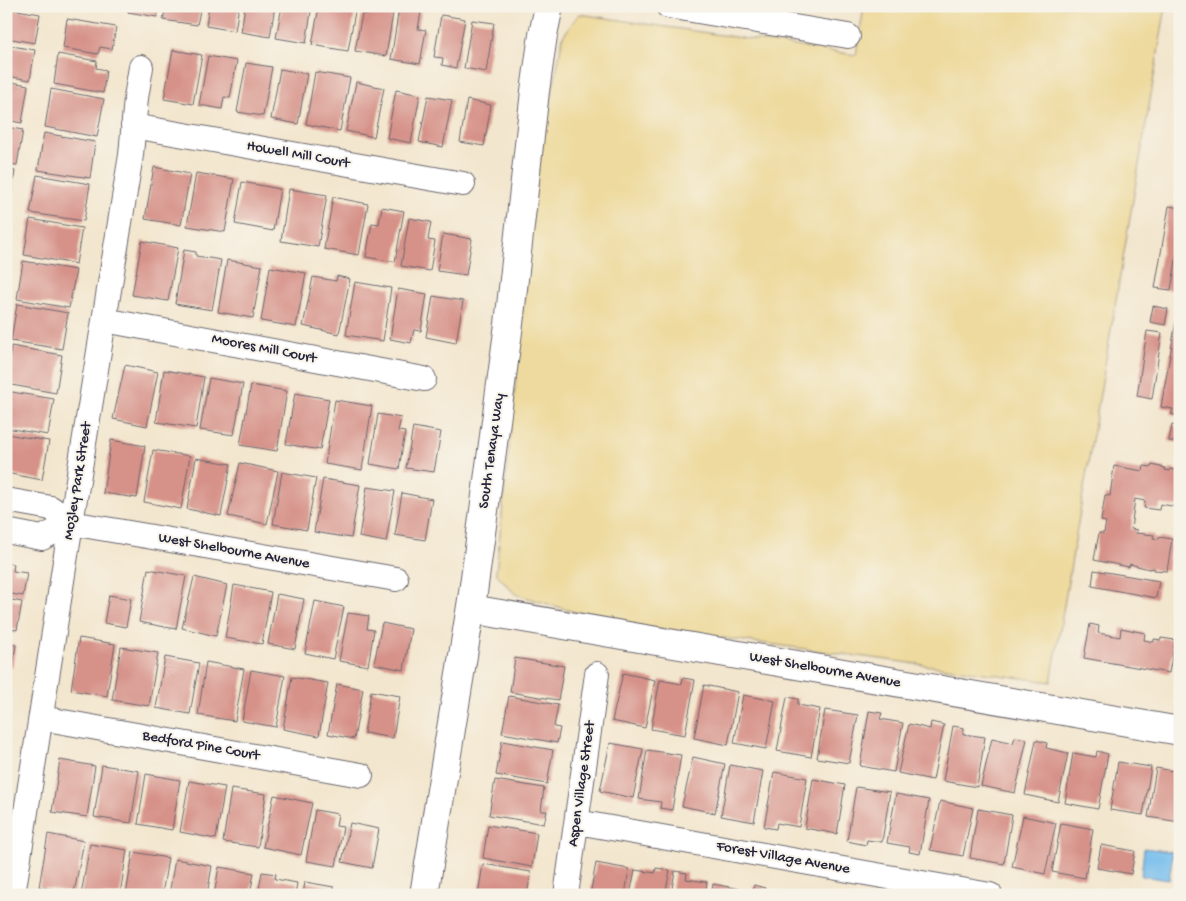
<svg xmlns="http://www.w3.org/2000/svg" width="1186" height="901" font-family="'Gochi Hand',sans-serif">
<rect width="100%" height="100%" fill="#f7f3e8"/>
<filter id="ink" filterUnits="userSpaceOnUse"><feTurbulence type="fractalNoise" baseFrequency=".02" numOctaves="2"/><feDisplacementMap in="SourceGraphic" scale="10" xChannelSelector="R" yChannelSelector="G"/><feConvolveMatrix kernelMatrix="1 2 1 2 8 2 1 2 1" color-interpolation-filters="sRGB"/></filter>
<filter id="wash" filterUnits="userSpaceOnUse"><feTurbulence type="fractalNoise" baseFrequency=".0096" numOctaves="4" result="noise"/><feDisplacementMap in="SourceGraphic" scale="20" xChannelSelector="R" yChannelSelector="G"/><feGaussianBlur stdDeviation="1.12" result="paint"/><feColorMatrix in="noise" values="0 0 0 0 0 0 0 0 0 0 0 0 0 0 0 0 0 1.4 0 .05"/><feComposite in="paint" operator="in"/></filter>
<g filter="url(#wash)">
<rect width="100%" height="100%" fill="#f3e6ce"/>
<!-- sand -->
<path fill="#eeda9e" stroke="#887e6c" d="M864,6H1166L1051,682L612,623L515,594L496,573L537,174L563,36L579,14L856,55Z"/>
<!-- water -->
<path fill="#75bded" stroke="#4c7094" d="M1144,848L1173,852L1169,880L1141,876Z"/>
<g id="blocks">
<!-- building -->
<path fill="#d69188" d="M129,6H159L157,17L128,12Z
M166,6H201L197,25L163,20Z
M209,6H239L235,31L206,26Z
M245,6H275L270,37L241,32Z
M282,6H312L306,43L276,38Z
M319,6H356L348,51L312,45Z
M370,6L394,7L386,56L355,51L362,14L368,15Z
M6,8L40,14L35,43L6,38Z
M399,8L421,12L418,29L426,30L420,64L391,59Z
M441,15L465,19L456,68L442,65L443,58L434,57Z
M67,19L116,27L112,49L100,47L98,54L63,48Z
M472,20L494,23L486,72L464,68Z
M6,45L35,50L30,80L6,76Z
M173,50L202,55L193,104L164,99Z
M58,54L97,61L96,68L106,70L103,93L54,84Z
M208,56L237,61L230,98L224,97L222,109L199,105Z
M246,63L272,67L263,116L237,112Z
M280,69L307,74L298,124L271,119Z
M315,72L350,78L340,131L306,124Z
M6,81L28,85L22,123L6,120Z
M356,82L384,88L374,137L346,131Z
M51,89L104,99L97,137L45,127Z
M396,90L420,95L411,143L387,138Z
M428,96L452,100L443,147L419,142Z
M467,100L491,105L484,146L460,142Z
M6,127L23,130L17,165L6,164Z
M44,133L95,142L90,178L38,170Z
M154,167L190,174L181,225L145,219Z
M6,169L15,171L9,208H6Z
M196,173L234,179L225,232L187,226Z
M37,175L90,184L84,221L30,213Z
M242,182L280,189L273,231L235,224Z
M289,189L327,195L318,247L281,241Z
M333,197L368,204L359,255L324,249Z
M1169,206L1180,208V237L1171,290L1155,288Z
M382,207L404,211L395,262L366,257L372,223L379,224Z
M409,218L431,222L428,240L435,241L430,271L401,266Z
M30,219L82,228L76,264L24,255Z
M443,234L472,239L466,275L437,271Z
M142,241L178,248L168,301L132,295Z
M184,250L196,252V256L221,260L212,310L175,304Z
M227,260L262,266L253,318L218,312Z
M23,261L76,270L69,308L17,299Z
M270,267L306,273L296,327L261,321Z
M337,276L350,279L339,334L303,326L313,277L336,281Z
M355,282L391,288L383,341L346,335Z
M398,289L427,294L421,331L414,330L411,343L390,339Z
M433,296L463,301L456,343L426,337Z
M17,304L68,313L62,349L11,341Z
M1153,306L1168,309L1165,325L1150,322Z
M1176,321H1180V416L1171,414L1173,409L1161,407Z
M1147,331L1162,333L1152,399L1137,396Z
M11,346L62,355L56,393L6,384Z
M125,365L158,372L147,426L113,419Z
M164,370L204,377L196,428L156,422Z
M209,378L243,384L234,435L200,430Z
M251,385L287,391L277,451L240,445Z
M6,391L54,399L48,435L6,428Z
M295,393L329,399L320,450L286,444Z
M335,400L372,406L362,470L325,464Z
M378,414L401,418L398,431L405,432L399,469L370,464Z
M1172,425L1180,427V443L1169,441Z
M413,427L441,432L434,472L406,468Z
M6,434L49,441L42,480L6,473Z
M111,440L145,446L137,498L103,493Z
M153,450L190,456L181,509L144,502Z
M196,458L231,464L221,516L187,509Z
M240,463L278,471L267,524L228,516Z
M1152,465L1165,468V470L1170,471V469L1180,471V494L1178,507L1160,504L1159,510L1144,508L1145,501L1135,499L1131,529L1137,530L1136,533L1154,535L1153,538L1159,539V537L1172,539L1167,571L1154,570V568L1149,569L1130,564L1129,567L1094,560L1099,533H1104L1106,522L1101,521L1105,495L1110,496L1114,466L1143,471L1144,466L1151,467Z
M282,472L316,478L307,530L273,524Z
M323,479L360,485L351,538L314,532Z
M367,487L395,491L386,542L359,537Z
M402,493L432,499L425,540L395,535Z
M6,563L14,564L13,571L27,573L23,596L6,593Z
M148,569L186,576L176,629L139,622Z
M1094,570L1159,581L1156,598L1092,586Z
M194,577L227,585L216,636L182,628Z
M234,585L271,592L262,644L225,638Z
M277,594L304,599L295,649L268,644Z
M109,595L131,599L126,627L104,623Z
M6,599L22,602L17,630L6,628Z
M315,601L344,607L333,659L305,653Z
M348,613L369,616L367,629L374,630L368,666L339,661Z
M382,623L411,629L404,670L374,664Z
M1090,624L1099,626L1098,633L1120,637L1121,628L1145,633L1144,640L1154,642V639L1161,640V638L1175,640L1169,673L1084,658Z
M79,638L115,644L107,696L71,690Z
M6,644L16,645L12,668L6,667Z
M121,647L158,653L149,706L112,700Z
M165,657L199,663L190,714L156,708Z
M515,658L564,666L558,700L510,692Z
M206,662L244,669L235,721L198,715Z
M251,670L285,676L276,727L242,721Z
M623,673L655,680L645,728L612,721Z
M292,677L328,683L319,736L283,729Z
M683,678L695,680L685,735L651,729L660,680L682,684Z
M337,684L363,689L354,739L328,734Z
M704,685L738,692L728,745L694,738Z
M371,691L400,696L393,738L364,733Z
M743,695L775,701L766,749L734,743Z
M509,696L558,705L554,727L560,728L557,743L502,733Z
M787,697L798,699V705L820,709L811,757L777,751Z
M825,710L858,715L849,763L817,758Z
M869,711L882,713L880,719L903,723L894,772L860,766Z
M931,722L944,725L933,780L898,773L909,724L930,729Z
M953,726L964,728L963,734L985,737L977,787L943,781Z
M1015,737L1027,739L1015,793L981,786L992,738L1013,743Z
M1036,740L1047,743L1046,748L1068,753L1058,802L1025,795Z
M502,741L553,750L547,784L496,775Z
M610,743L643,749L633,798L600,791Z
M647,750L681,755L672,810L660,808L661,802L639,799Z
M1097,751L1108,754L1098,809L1065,803L1073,753L1096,757Z
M693,757L725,764L715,813L682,806Z
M60,760L95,766L87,817L52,812Z
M1118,762L1151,767L1143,815L1110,810Z
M102,765L139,771L131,823L94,817Z
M730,765L763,771L754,822L721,816Z
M1156,768L1180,772V822L1148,817Z
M774,772L807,778L799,827L777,823L776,829L764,827Z
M146,774L180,780L172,830L138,824Z
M813,779L845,785L837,834L805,828Z
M495,780L544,788L541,811H547L544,824L489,815Z
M189,781L225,787L216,839L180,832Z
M856,787L890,792L882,842L867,840L866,845L847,841Z
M231,789L266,794L258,847L223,842Z
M896,794L929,800L920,854L909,852L910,847L887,843Z
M274,795L312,803L301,855L263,847Z
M940,801L973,808L963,856L930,850Z
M978,809L1012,815L1004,864L970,858Z
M315,810L338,814L336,826L343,827L336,866L306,861Z
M1023,816L1056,823L1045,874L1012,867Z
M350,823L379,829L372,868L342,862Z
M1061,823L1093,829L1085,878L1052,872Z
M488,825L537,833L532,867L483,858Z
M48,834L84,841L74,893L39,887Z
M90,844L127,850L120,895H81Z
M1101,845L1135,851L1131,874L1097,868Z
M133,852L168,858L162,895H126Z
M175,859L212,866L207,895H169Z
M596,863L629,869L625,895H590Z
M483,864L531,872L527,895H478Z
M219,867L254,873L250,895H214Z
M656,868L670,870L665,895H630L635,870L655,873Z
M675,871L687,873L686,879L707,882L705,895H671Z
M262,872L276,874L275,879L297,883L295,895H258Z
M305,882L334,887L332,895H303Z
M713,884L746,890L745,895H711Z
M754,885L765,888L764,892L771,895H752Z
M340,889L364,894V895H339Z"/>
</g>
</g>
<g filter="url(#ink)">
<use href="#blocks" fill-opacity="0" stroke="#6b676e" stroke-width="1"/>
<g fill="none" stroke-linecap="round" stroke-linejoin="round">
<defs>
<path id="minor" d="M668,6L848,36
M133,126L463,184
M104,320L424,379
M6,500L51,508L71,523L396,579
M6,531L42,538L71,523
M41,718L361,775
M577,822L990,895
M13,895L71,523L131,155L136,98L141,67
M566,895L597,674"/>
<path id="tertiary" d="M471,609L1180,731
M424,895L472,600L509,324L535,91L543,35L549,6"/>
</defs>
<!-- minor casing -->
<use href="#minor" stroke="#6b676e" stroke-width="26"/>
<!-- tertiary casing -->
<use href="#tertiary" stroke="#6b676e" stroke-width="30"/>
<!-- minor -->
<use href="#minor" stroke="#fff" stroke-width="24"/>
<!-- tertiary -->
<use href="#tertiary" stroke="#fff" stroke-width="28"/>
</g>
</g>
<g text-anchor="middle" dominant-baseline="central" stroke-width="4" stroke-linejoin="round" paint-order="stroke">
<!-- street labels -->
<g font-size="15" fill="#22223b" stroke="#f7f3e8">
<text transform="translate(298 155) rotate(10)">Howell Mill Court</text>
<text transform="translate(264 349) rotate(11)">Moores Mill Court</text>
<text transform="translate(492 451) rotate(-82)">South Tenaya Way</text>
<text transform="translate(78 481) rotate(-81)">Mozley Park Street</text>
<text transform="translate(234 551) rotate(10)">West Shelbourne Avenue</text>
<text transform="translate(825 670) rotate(10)">West Shelbourne Avenue</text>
<text transform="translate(201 746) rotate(10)">Bedford Pine Court</text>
<text transform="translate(582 784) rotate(-82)">Aspen Village Street</text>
<text transform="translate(783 858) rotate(10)">Forest Village Avenue</text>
</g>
</g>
<!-- margin -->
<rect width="1186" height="901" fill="none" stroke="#f7f3e8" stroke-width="25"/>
</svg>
